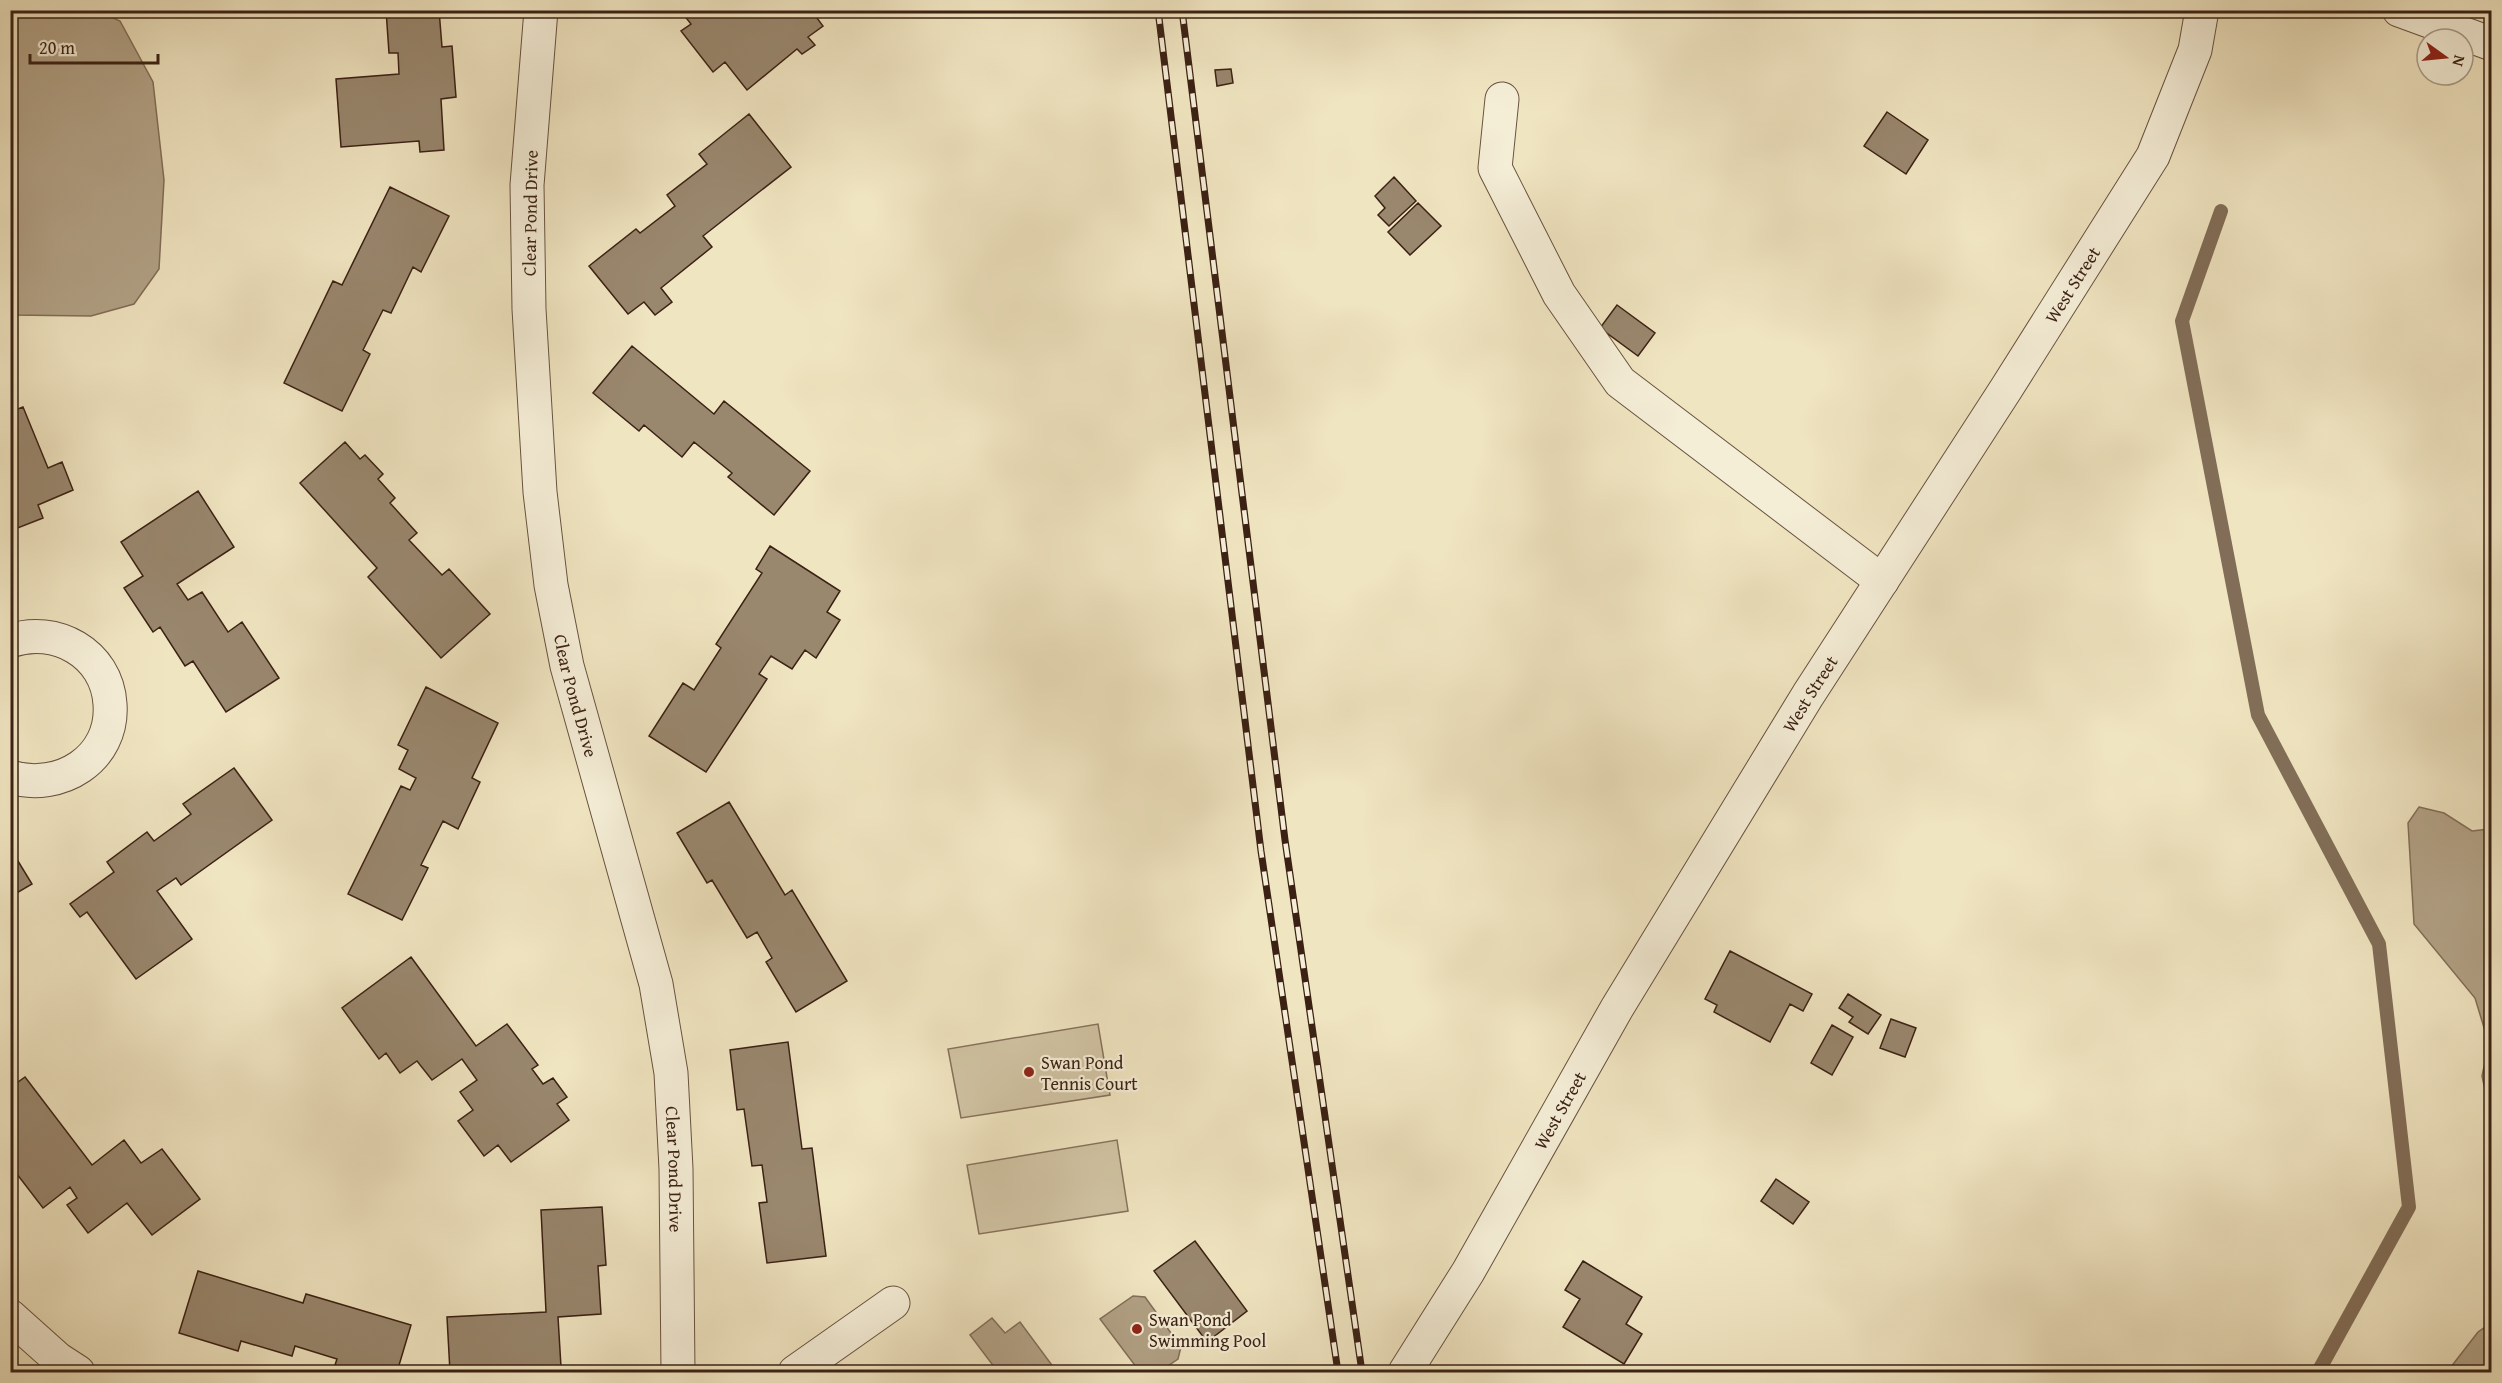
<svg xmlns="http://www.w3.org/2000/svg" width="2502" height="1383" font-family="'Gentium Book Plus',serif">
<rect width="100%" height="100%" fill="#f0e5c1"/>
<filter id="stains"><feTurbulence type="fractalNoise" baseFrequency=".00333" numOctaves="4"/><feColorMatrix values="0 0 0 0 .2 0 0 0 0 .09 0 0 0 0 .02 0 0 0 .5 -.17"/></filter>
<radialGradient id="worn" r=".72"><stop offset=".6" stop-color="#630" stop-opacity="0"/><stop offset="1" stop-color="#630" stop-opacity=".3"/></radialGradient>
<!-- green -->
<path fill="#d1c4a4" stroke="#86725c" stroke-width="1.5" d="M1098,1024L1110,1095L961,1118L948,1049Z
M1117,1140L1128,1211L979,1234L967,1165Z"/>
<!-- water -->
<path fill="#b2a286" stroke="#826e58" stroke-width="1.5" d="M11,10L98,11L120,21L153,82L164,180L159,269L134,304L91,316L11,315Z
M2419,807L2444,813L2472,831L2489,829L2491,816V1117L2482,1076L2489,1044L2475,998L2414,924L2408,823Z
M1133,1296L1145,1297L1181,1347L1178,1359L1159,1372H1140L1100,1319Z
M992,1318L1005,1333L1020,1322L1057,1372H998L970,1335Z
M2491,1323V1372H2447L2478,1332Z"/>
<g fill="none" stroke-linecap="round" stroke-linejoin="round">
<!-- stream -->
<path stroke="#826e58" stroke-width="14" d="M2221,211L2182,321L2258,715L2379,944L2409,1207L2318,1372"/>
</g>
<!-- building -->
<path fill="#99876e" stroke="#3b2114" stroke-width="1.5" d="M386,10H439L442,47L452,46L456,97L441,99L444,150L420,152L419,141L341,147L336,79L399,74L398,53H389Z
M680,10H731L735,15L741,10H811L823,26L808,37L815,45L802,54L797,49L747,90L725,62L713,72L681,31L691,24Z
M1231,69L1233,83L1217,86L1215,70Z
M1887,112L1928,140L1906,174L1864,146Z
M749,114L791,167L703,236L712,247L661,288L672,302L655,315L644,302L628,314L589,266L636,229L640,233L675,206L667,195L707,164L699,154Z
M1394,177L1416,201L1389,226L1378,215L1385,208L1375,196Z
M390,187L449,216L421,272L413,267L391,313L383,310L363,350L370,354L342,411L284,383L333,281L342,285Z
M1418,203L1441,226L1410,255L1388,232Z
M1617,305L1655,333L1638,356L1600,328Z
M632,346L714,414L724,401L810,471L774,515L728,477L732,473L694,442L682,457L644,425L639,431L593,393Z
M23,407L48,468L62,462L73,490L38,505L43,518L10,531V412Z
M345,442L360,459L365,455L383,474L378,479L395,498L390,503L417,533L409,540L442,575L449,569L490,614L441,658L368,577L377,568L300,483Z
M198,491L234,547L177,584L188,600L202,592L228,632L242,622L279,678L226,712L193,661L185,666L160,627L153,632L124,588L143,576L121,542Z
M770,546L840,591L827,612L840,620L816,658L805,650L792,669L771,656L759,674L767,679L706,772L649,736L683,683L694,690L721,648L716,644L762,573L756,569Z
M426,687L498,723L472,778L480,782L458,829L443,821L421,865L428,868L402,920L348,894L401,786L410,790L416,778L399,769L408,750L398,745Z
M234,768L272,820L181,885L176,878L157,891L192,939L136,979L87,912L80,917L70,904L114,872L107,862L147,832L154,841L191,814L183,804Z
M729,802L785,895L792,890L847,981L796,1012L766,962L772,958L757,932L747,938L712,880L707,883L677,833Z
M10,848L32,884L10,897Z
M1730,951L1812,994L1803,1011L1790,1004L1770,1042L1714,1012L1717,1005L1705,999Z
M411,957L476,1046L507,1024L538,1065L532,1069L543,1084L553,1078L567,1097L557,1104L569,1120L511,1162L498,1145L484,1156L458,1121L473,1110L460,1092L477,1080L462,1059L432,1080L417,1061L400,1073L386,1053L379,1059L342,1008Z
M1848,994L1881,1015L1868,1034L1849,1022L1853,1017L1839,1008Z
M1891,1019L1916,1028L1905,1057L1880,1048Z
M1832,1025L1853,1037L1832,1075L1811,1063Z
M788,1042L802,1149L812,1148L826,1256L767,1263L759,1203L767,1202L762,1165L752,1166L744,1109L737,1110L730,1050Z
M25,1077L92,1165L124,1140L141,1163L162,1149L200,1199L152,1235L127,1203L88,1233L67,1205L77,1198L70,1187L43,1208L10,1165V1088Z
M1776,1179L1809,1202L1793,1224L1761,1201Z
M602,1207L606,1265L598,1266L601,1314L558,1317L561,1367L512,1370V1372H450L447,1317L546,1312L541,1210Z
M1195,1241L1247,1311L1207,1342L1154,1271Z
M1583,1261L1642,1297L1626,1324L1642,1334L1624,1364L1563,1327L1580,1299L1565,1290Z
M198,1271L303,1303L306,1294L411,1325L397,1372H359L335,1365L337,1359L295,1346L292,1356L241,1341L238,1351L179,1333Z"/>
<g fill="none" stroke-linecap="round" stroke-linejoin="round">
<defs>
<g id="minor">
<path id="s1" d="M541,10L527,185L529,309L540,492L551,585L567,666L656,984L671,1073L676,1169L678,1372"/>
<path d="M2399,10L2492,44"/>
<path d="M1502,99L1495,168L1559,294L1620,382L1882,581"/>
<path d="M10,641C55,625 107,653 110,704C114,759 60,792 10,777"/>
<path d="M10,1316L58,1359L78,1372"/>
<path d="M795,1372L893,1303"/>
<path id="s2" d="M1405,1372L1468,1272L1617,1008L1808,695L2006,389L2153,156L2195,50L2202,10"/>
</g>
</defs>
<!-- minor casing -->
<use href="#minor" stroke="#68523f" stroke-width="35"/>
<!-- minor -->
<use href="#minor" stroke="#f5eed7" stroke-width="33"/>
<defs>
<path id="rail" d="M1158,10L1261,851L1338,1372
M1182,10L1285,840L1362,1372"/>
</defs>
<!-- rail casing -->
<use href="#rail" stroke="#3b2114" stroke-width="7"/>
<!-- rail -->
<use href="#rail" stroke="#f5eed7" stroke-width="4.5" stroke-dasharray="14" stroke-linecap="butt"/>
</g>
<!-- markers -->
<g fill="#8f2418" stroke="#f5eed7" stroke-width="2">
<circle cx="1029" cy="1072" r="6"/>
<circle cx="1137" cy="1329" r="6"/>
</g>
<g text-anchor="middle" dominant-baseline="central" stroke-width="4.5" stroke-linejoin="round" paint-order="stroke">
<!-- street labels -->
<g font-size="18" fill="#3b2114" stroke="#f5eed7">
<text transform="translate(530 213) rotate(-89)">Clear Pond Drive</text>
<text stroke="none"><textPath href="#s2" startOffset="1276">West Street</textPath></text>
<text stroke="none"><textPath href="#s2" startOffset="790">West Street</textPath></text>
<text stroke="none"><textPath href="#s1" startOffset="690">Clear Pond Drive</textPath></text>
<text stroke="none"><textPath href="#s2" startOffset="304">West Street</textPath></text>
<text stroke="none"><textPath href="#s1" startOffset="1176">Clear Pond Drive</textPath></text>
</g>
<!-- poi labels -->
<g font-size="18" fill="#3b2114" stroke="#f5eed7" text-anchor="start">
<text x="1041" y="1062">Swan Pond<tspan x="1041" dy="21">Tennis Court</tspan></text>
<text x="1149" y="1319">Swan Pond<tspan x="1149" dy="21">Swimming Pool</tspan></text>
</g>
</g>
<!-- margin -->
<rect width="2502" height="1383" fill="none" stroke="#f0e5c1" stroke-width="36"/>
<rect x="12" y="12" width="2478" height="1359" fill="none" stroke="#3b2114" stroke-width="3"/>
<rect x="18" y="18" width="2466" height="1347" fill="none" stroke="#3b2114" stroke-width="1.5"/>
<!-- north arrow -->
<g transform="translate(2445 57) rotate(105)"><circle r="28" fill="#f5eed7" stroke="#ab9c89" stroke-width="1.5"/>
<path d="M0-4.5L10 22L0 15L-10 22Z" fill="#8f2418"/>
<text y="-9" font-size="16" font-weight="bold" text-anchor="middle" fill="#3b2114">N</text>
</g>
<!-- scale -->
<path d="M30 54v9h128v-9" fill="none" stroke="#3b2114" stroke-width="3"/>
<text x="39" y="54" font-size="18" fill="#3b2114" stroke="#f5eed7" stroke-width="4.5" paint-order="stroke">20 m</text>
<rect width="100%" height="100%" filter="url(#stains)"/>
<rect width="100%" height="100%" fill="url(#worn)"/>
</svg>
